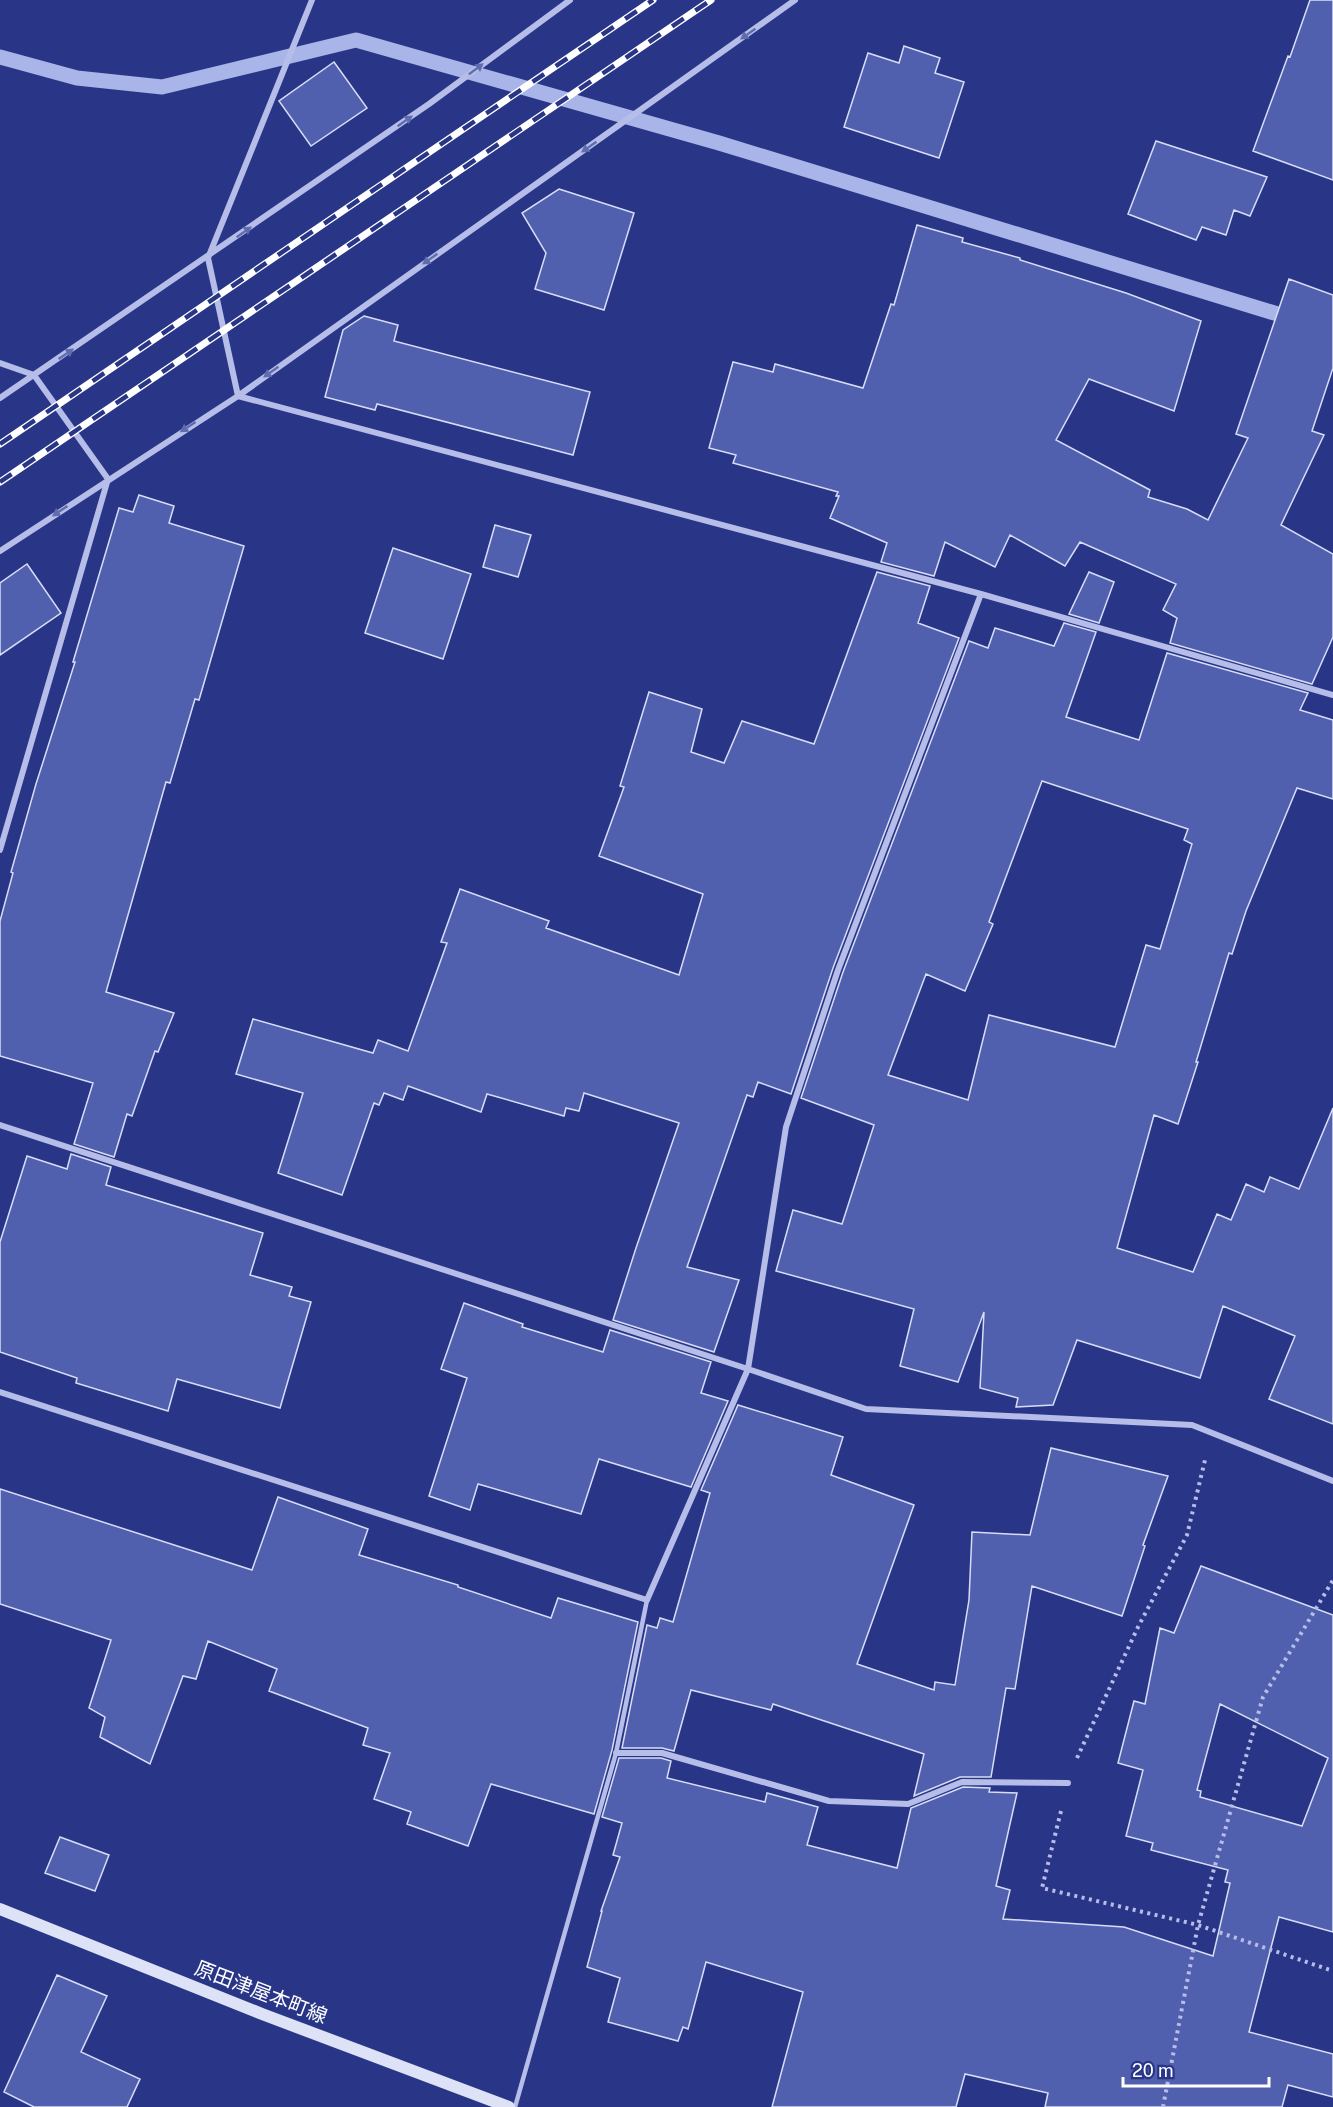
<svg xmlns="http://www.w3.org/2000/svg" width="1333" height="2107" font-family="'Public Sans','Noto Sans JP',sans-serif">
<rect width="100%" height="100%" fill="#293687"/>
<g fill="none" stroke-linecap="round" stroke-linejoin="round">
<!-- stream -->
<path stroke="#a9b4e8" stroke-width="15" d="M0,57L77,78L162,87L356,40L719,143L1333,331"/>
</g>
<!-- building -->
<path fill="#5160ae" stroke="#d8ddf6" stroke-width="1.5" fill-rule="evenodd" d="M1310,0H1333V180L1253,151L1288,56L1290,57Z
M904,46L940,58L935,73L964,82L939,158L844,127L868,53L899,63Z
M334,62L367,108L311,146L279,101Z
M1156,141L1267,177L1250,216L1234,210L1226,235L1202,227L1196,240L1128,214Z
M559,189L634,213L604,310L535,289L546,253L522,213Z
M917,225L963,238L962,242L1020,258V260L1126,293L1201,321L1174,411L1089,379L1056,440L1150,490L1148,497L1187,509L1208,520L1248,438L1236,434L1289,279L1333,295V368L1312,431L1324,435L1281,525L1333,554V637L1312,684L1170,643L1177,618L1163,610L1176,584L1080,542L1065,566L1010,535L995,567L945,542L934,576L881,562L887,543L830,518L839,496H836L838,492L733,463L736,455L709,448L733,362L773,372L775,364L863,388L891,304L894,305Z
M364,316L398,325L394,341L590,392L573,455L377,404L375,410L325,397L343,330Z
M139,495L174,506L169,523L244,546L199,700L195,699L170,783L166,782L106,992L174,1013L158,1052L155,1051L132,1116L127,1114L114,1157L74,1144L93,1083L0,1056V921L13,873L11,872L36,784L75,662H73L119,508L133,512Z
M495,525L531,535L518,577L483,567Z
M393,548L471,574L443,659L365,633Z
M27,564L61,613L0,655V583Z
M877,572L930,586L918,623L959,638L833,968L791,1094L758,1082L753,1097L747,1095L687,1267L739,1280L714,1352L613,1320L636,1248L679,1123L584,1093L579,1111L566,1108L564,1116L487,1094L481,1112L408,1086L403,1100L384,1093L379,1105L374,1103L342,1195L278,1173L303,1093L236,1074L253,1019L373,1053L378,1040L408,1051L447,943L441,942L460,889L549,921L546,928L679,975L703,894L599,856L624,787L620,786L649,692L702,709L691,752L724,763L742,721L814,744Z
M1089,572L1114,582L1099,623L1069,614Z
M1064,623L1096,632L1066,717L1139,740L1167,653L1308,693L1300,710L1333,720V799L1297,788L1246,911L1232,954L1229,953L1196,1062H1198L1178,1124L1154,1115L1117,1248L1193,1272L1217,1214L1231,1220L1246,1184L1264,1192L1270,1177L1299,1189L1333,1108V1424L1269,1399L1295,1336L1223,1306L1200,1378L1077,1340L1053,1405L1016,1407L1018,1398L980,1388L984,1312L958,1382L900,1366L914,1309L776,1271L793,1210L842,1224L874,1125L801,1098L843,972L969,641L988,648L995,628L1054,646ZM1042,781L1188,829L1184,840L1192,844L1160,949L1146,945L1115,1047L989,1015L968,1100L888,1075L926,974L965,991L993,924L989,922Z
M71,1154L111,1167L106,1185L263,1233L250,1275L292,1287L289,1296L311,1302L280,1408L177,1379L168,1411L76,1383L77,1378L0,1352V1242L27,1156L67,1169Z
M464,1303L523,1324L522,1327L603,1352L610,1330L711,1362L701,1393L728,1401L691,1487L599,1459L581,1514L478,1484L470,1510L429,1496L467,1378L441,1369Z
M738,1405L843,1437L831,1475L914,1505L857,1664L934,1690L935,1682L955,1685L969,1600L972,1532L1030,1535L1051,1448L1168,1476L1143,1545L1145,1546L1122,1616L1032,1586L1015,1689L1006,1688L991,1777H960L914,1796L924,1754L773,1704L771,1710L691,1690L674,1751L662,1748H622L647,1625L657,1628L660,1618L673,1622L710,1493L701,1490Z
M0,1489L252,1570L278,1497L368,1529L359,1555L458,1585V1587L551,1618L558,1598L638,1622L612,1750L594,1814L491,1784L468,1846L407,1824L411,1812L374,1799L390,1753L363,1745L368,1728L269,1691L277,1669L208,1641L196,1679L183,1676L150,1764L100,1737L105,1717L89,1708L111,1640L0,1604Z
M1201,1566L1333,1615V1932L1279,1917L1249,2032L1333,2054V2097L1288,2085L1282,2107H1045L1048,2093L965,2074L956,2107H772L803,1992L706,1962L688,2029L683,2027L678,2041L608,2022L620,1978L587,1967L602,1911H601L620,1857L613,1855L622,1823L602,1817L619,1758H661L671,1761L667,1778L765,1802L767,1793L818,1807L807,1845L897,1868L911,1808L963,1787L990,1788L989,1792L1017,1793L996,1886L1010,1890L1003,1919L1124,1927L1213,1956L1230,1883L1225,1882L1228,1870L1151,1850L1153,1843L1126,1836L1143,1770L1118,1763L1134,1701L1145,1704L1160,1628L1174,1633ZM1220,1704L1328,1758L1302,1826L1200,1797L1201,1791L1197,1790Z
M60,1837L109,1855L95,1891L45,1873Z
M57,1975L107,1996L81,2052L140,2079L127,2107H34L4,2092Z"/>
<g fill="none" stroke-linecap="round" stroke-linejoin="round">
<!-- path -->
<path stroke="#b5bde8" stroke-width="4" stroke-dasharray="3 4.5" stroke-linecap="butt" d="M1077,1758L1138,1627L1187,1535L1205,1460
M1061,1811L1042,1888L1198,1925L1333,1971
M1163,2107L1198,1925L1263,1697L1333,1580"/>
<!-- lane -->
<path stroke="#b5bde8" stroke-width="4.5" d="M515,2107L616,1753L647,1600"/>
<!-- street -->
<path stroke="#b5bde8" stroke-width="6" d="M0,363L34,375L108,479
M238,396L981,594L1333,695
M238,396L208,258L312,0
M0,398L429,104L570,0
M0,551L238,396L795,0
M0,850L108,479
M0,1125L748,1369L866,1409L1192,1425L1333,1481
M0,1392L647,1600L748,1369L786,1127L838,970L981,594
M616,1753H662L829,1801L908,1804L962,1782L1068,1783"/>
<!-- secondary -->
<path stroke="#dee2f7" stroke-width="12" d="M0,1909L262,2014L509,2107"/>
<defs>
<path id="rail" d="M0,444L653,0
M0,482L711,0"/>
</defs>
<!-- rail casing -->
<use href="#rail" stroke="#fff" stroke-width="7"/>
<!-- rail -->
<use href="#rail" stroke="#293687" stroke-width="4.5" stroke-dasharray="14" stroke-linecap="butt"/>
</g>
<!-- one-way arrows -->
<defs><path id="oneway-solid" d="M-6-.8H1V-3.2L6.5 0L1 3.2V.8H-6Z" transform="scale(1.5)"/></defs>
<g fill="#616cae">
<use href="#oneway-solid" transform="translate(748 34) rotate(145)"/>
<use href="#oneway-solid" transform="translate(476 69) rotate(-37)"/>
<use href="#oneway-solid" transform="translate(405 121) rotate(-35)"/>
<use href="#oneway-solid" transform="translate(589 147) rotate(145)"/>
<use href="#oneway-solid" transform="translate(244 232) rotate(-35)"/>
<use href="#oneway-solid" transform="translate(430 259) rotate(145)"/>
<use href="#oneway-solid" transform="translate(66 354) rotate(-34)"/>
<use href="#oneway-solid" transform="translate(271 372) rotate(145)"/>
<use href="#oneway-solid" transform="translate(188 427) rotate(147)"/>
<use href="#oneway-solid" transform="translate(60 511) rotate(146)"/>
</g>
<g text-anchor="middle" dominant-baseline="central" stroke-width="6" stroke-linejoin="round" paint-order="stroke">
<!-- street labels -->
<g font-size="20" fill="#fff" stroke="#293687">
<text transform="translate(261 1992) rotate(21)">原田津屋本町線</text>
</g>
</g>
<!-- scale -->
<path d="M1123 2077v9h146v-9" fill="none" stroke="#ffffff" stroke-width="3"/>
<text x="1132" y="2077" font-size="18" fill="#ffffff" stroke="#293687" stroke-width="4.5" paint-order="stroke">20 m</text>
</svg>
